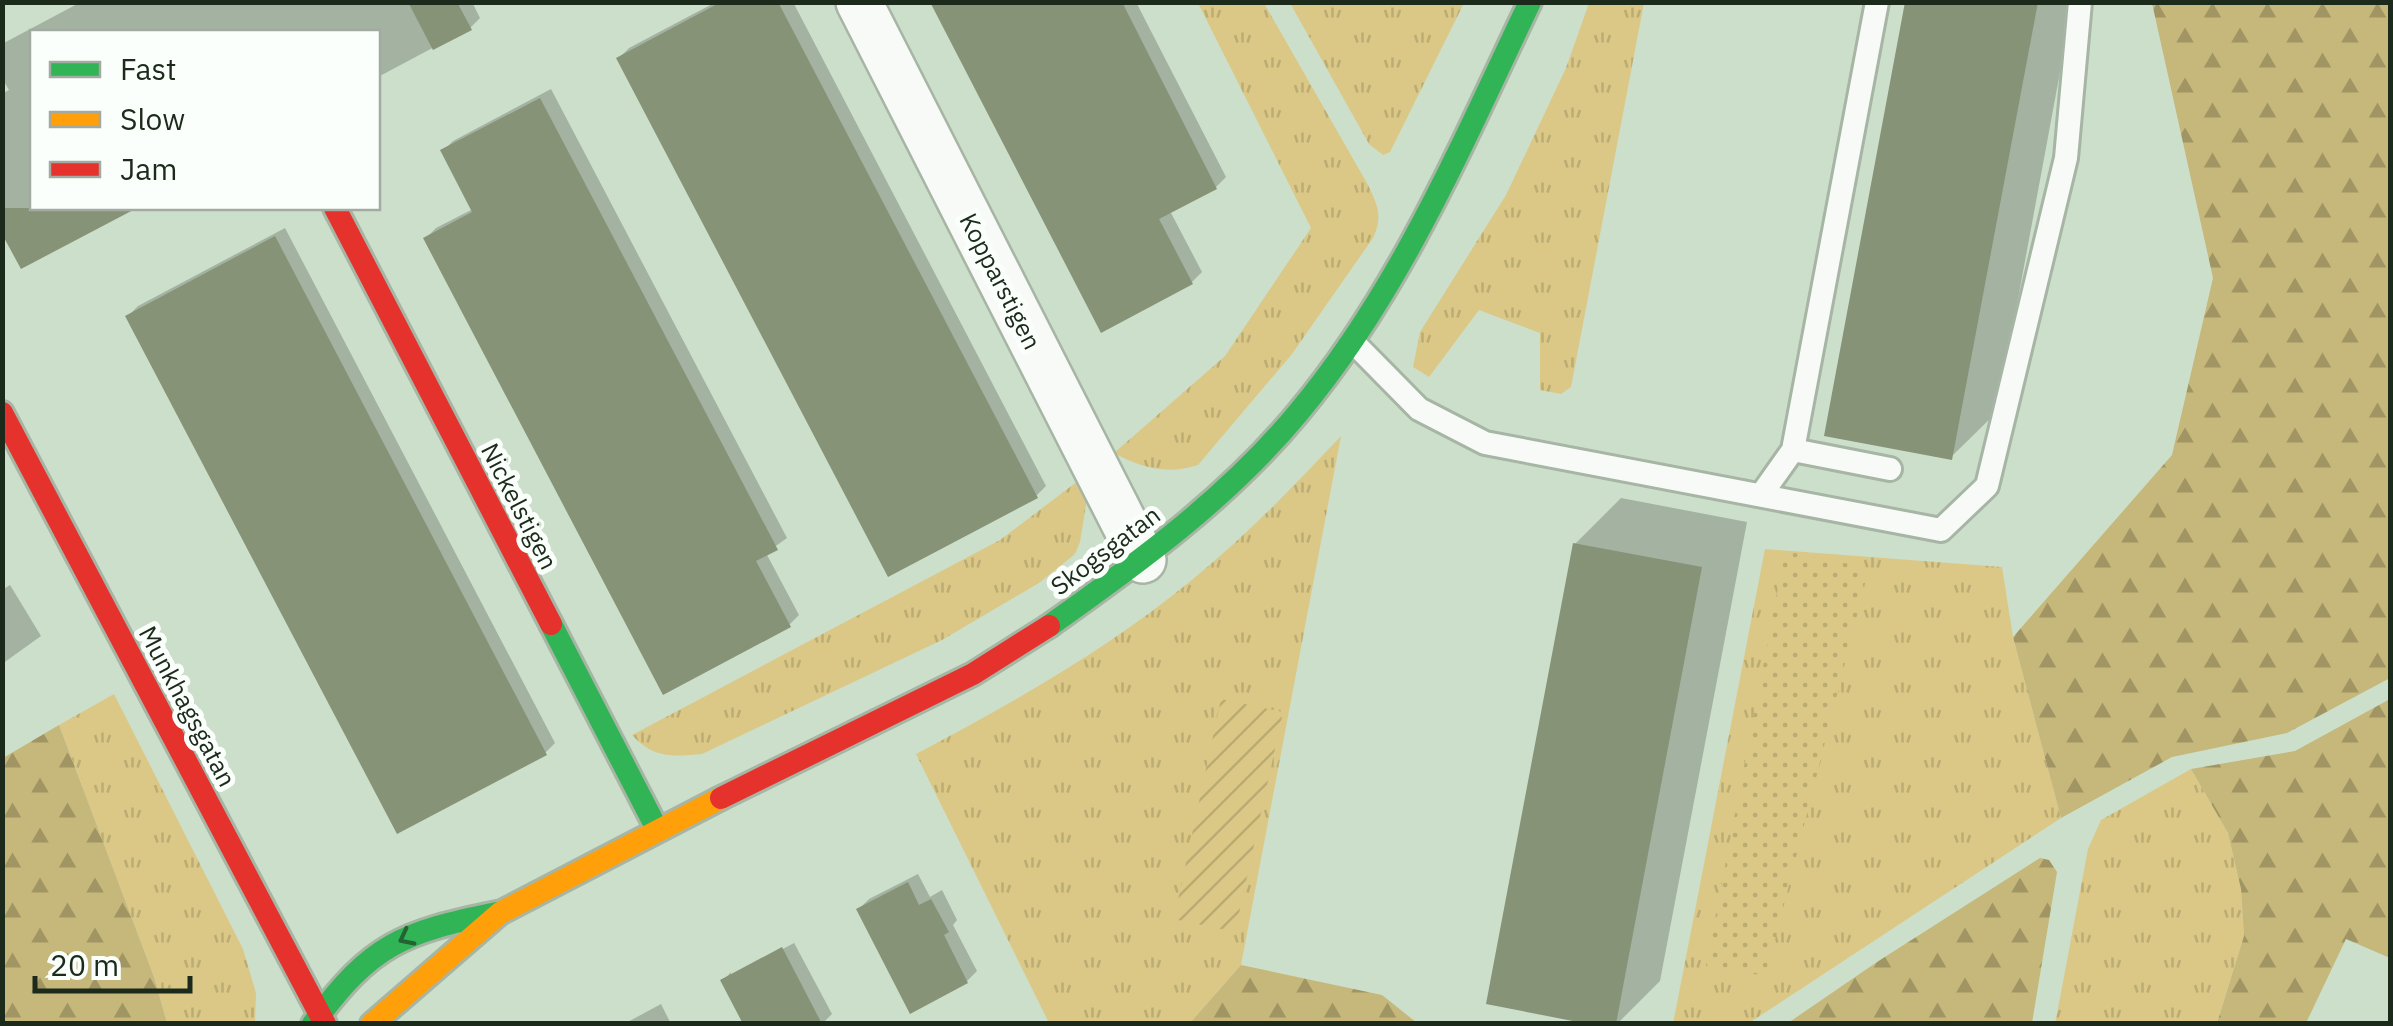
<svg xmlns="http://www.w3.org/2000/svg" width="2393" height="1026" font-family="'IBM Plex Sans',sans-serif">
<defs>
<pattern id="grass-tufts" width="24" height="20" patternUnits="userSpaceOnUse" patternTransform="scale(2.5)"><rect width="24" height="20" fill="#dbc886"/><path d="M3 7l-1-3M5 7V3M7 7l1-3M15 17l-1-3M17 17v-4M19 17l1-3" fill="none" stroke="#bbac73"/></pattern>
<pattern id="forest-firs" width="22" height="20" patternUnits="userSpaceOnUse" patternTransform="scale(2.5)"><rect width="22" height="20" fill="#c6b77a"/><path d="M5 1l3.5 6h-7zM16 11l3.5 6h-7z" fill="#a09563"/></pattern>
<pattern id="park-dots" width="8" height="8" patternUnits="userSpaceOnUse" patternTransform="scale(2.5)"><rect width="8" height="8" fill="#dbc886"/><path d="M2 2h.1M6 6h.1" fill="none" stroke="#bbac73" stroke-width="1.8" stroke-linecap="round"/></pattern>
<pattern id="garden-furrows" width="10" height="10" patternUnits="userSpaceOnUse" patternTransform="scale(2.5)"><rect width="10" height="10" fill="#dbc886"/><path d="M-1 1l2-2M0 10L10 0M9 11l2-2" fill="none" stroke="#bbac73"/></pattern>
</defs>
<rect width="100%" height="100%" fill="#ccdfca"/>
<!-- grass -->
<path fill="url(#grass-tufts)" d="M1198,3H1264L1368,185C1378,206 1383,217 1373,238L1292,354L1198,465C1167,475 1142,468 1114,453L1225,356L1311,228Z
M1290,3H1464L1390,152L1383,155L1369,144Z
M1589,3H1644L1571,387L1561,394L1540,390V333L1479,310L1429,377L1413,367L1420,332L1506,195L1566,68Z
M1341,436L1241,965L1190,1023H1049L916,754C1011,704 1110,648 1193,579C1247,535 1294,486 1341,436Z
M1082,478L1088,493L1080,542L1075,554L1039,583L942,640L702,754C672,757 653,758 632,735L1000,540Z
M1765,549L2002,567L2013,637L2061,818L1749,1023L1673,1024Z
M114,694L243,949L256,993L255,1023H167L154,977L59,725Z
M2191,769L2228,833L2241,889L2244,936L2217,1023L2055,1024L2088,849L2101,820Z"/>
<!-- forest -->
<path fill="url(#forest-firs)" d="M2152,3H2390V678L2287,733L2172,757L2061,818L2013,637L2172,455L2213,278Z
M2390,699V958L2346,939L2306,1023H2217L2244,936L2241,889L2228,833L2191,769L2295,751Z
M59,725L154,977L167,1023H3V758Z
M2040,858L2049,860L2057,872L2032,1023H1788L1877,962Z
M1241,965L1382,995L1417,1023H1190Z"/>
<!-- park -->
<path fill="url(#park-dots)" d="M1785,551L1869,568L1766,976L1706,966Z"/>
<!-- garden -->
<path fill="url(#garden-furrows)" d="M1221,699L1283,712L1235,932L1174,919Z"/>
<!-- shadow -->
<path fill="#0003" d="M81,2H472L480,18L470,28L378,77V32H32V208H132L22,266L2,229V94L9,90L2,78V44Z
M716,2H793L1046,486L1036,496L619,58L629,48Z
M932,2H1136L1226,177L1216,187L1170,211L1202,272L1192,282Z
M1908,2H2073L1997,412L1951,457Z
M551,89L787,538L766,553L799,615L789,625L426,238L436,228L473,209L443,151L453,141Z
M285,228L555,743L545,753L128,316L138,306Z
M1621,498L1747,522L1660,981L1617,1024H1601L1575,544Z
M10,585L41,636L2,664V590Z
M918,874L930,897L942,890L957,920L953,925L977,971L967,981L859,909L869,899Z
M792,939L832,1014L822,1024H746L723,981L731,972V977L794,943Z
M661,1004L671,1024H624Z"/>
<!-- building -->
<path fill="#869377" d="M408,2H457L472,30L433,50Z
M721,2H778L1038,498L888,577L616,58Z
M930,2H1122L1217,189L1159,219L1193,284L1101,333Z
M1905,2H2038L1952,460L1824,436Z
M540,98L778,550L756,561L791,627L663,695L423,238L472,212L440,150Z
M2,208H137L21,269L2,234Z
M275,236L547,755L397,834L125,316Z
M1573,543L1702,567L1616,1024H1588L1486,1004Z
M908,882L919,905L931,899L949,932L944,935L968,983L910,1014L856,909Z
M782,947L822,1024H743L720,980Z"/>
<g fill="none" stroke-linecap="round" stroke-linejoin="round">
<defs>
<path id="lane" d="M1353,342L1419,409L1485,443L1941,530L1987,486L2066,158L2080,2
M1793,450L1890,469
M1761,495L1793,450L1877,2"/>
<path id="street" d="M859,2L1143,560"/>
<path id="fast" d="M551,624L657,829
M1049,626C1138,563 1228,498 1298,413C1400,291 1462,144 1530,2
M313,1024C371,944 403,932 497,913"/>
<path id="slow" d="M372,1024L500,913L721,798"/>
<path id="jam" d="M335,208L551,624
M2,413L325,1024
M721,798L973,674L1049,626"/>
</defs>
<!-- lane casing -->
<use href="#lane" stroke="#a6b5a4" stroke-width="28"/>
<!-- street casing -->
<use href="#street" stroke="#a6b5a4" stroke-width="50"/>
<!-- fast casing -->
<use href="#fast" stroke="#a6b5a4" stroke-width="28"/>
<!-- slow casing -->
<use href="#slow" stroke="#a6b5a4" stroke-width="28"/>
<!-- jam casing -->
<use href="#jam" stroke="#a6b5a4" stroke-width="28"/>
<!-- lane -->
<use href="#lane" stroke="#f7faf7" stroke-width="22"/>
<!-- street -->
<use href="#street" stroke="#f7faf7" stroke-width="45"/>
<!-- fast -->
<use href="#fast" stroke="#30b455" stroke-width="22"/>
<!-- slow -->
<use href="#slow" stroke="#ff9f0a" stroke-width="22"/>
<!-- jam -->
<use href="#jam" stroke="#e5322d" stroke-width="22"/>
</g>
<!-- one-way arrows -->
<defs><path id="oneway-chevron" d="M-2-3.5L2.5 0L-2 3.5" fill="none" stroke-width="1.6" stroke-linecap="round" stroke-linejoin="round" transform="scale(2.5)"/></defs>
<use stroke="#246133" href="#oneway-chevron" transform="translate(406 938) rotate(153)"/>
<g text-anchor="middle" dominant-baseline="central" stroke-width="10" stroke-linejoin="round" paint-order="stroke">
<!-- street labels -->
<g font-size="25" fill="#1c2a1c" stroke="#fbfffb">
<text transform="translate(1001 281) rotate(63)">Kopparstigen</text>
<text transform="translate(520 506) rotate(63)">Nickelstigen</text>
<text transform="translate(1105 550) rotate(-37)">Skogsgatan</text>
<text transform="translate(188 706) rotate(62)">Munkhagsgatan</text>
</g>
</g>
<!-- border -->
<rect width="2393" height="1026" fill="none" stroke="#1c2a1c" stroke-width="10"/>
<!-- legend -->
<rect x="30" y="30" width="350" height="180" fill="#fbfffb" stroke="#a2aaa2" stroke-width="2.5"/>
<rect x="50" y="62" width="50" height="15" fill="#30b455" stroke="#a2aaa2" stroke-width="2.5"/>
<text x="120" y="80" font-size="30" fill="#1c2a1c">Fast</text>
<rect x="50" y="112" width="50" height="15" fill="#ff9f0a" stroke="#a2aaa2" stroke-width="2.5"/>
<text x="120" y="130" font-size="30" fill="#1c2a1c">Slow</text>
<rect x="50" y="162" width="50" height="15" fill="#e5322d" stroke="#a2aaa2" stroke-width="2.5"/>
<text x="120" y="180" font-size="30" fill="#1c2a1c">Jam</text>
<!-- scale -->
<path d="M35 976v15h155v-15" fill="none" stroke="#1c2a1c" stroke-width="5"/>
<text x="50" y="976" font-size="30" fill="#1c2a1c" stroke="#fbfffb" stroke-width="8" paint-order="stroke">20 m</text>
</svg>
